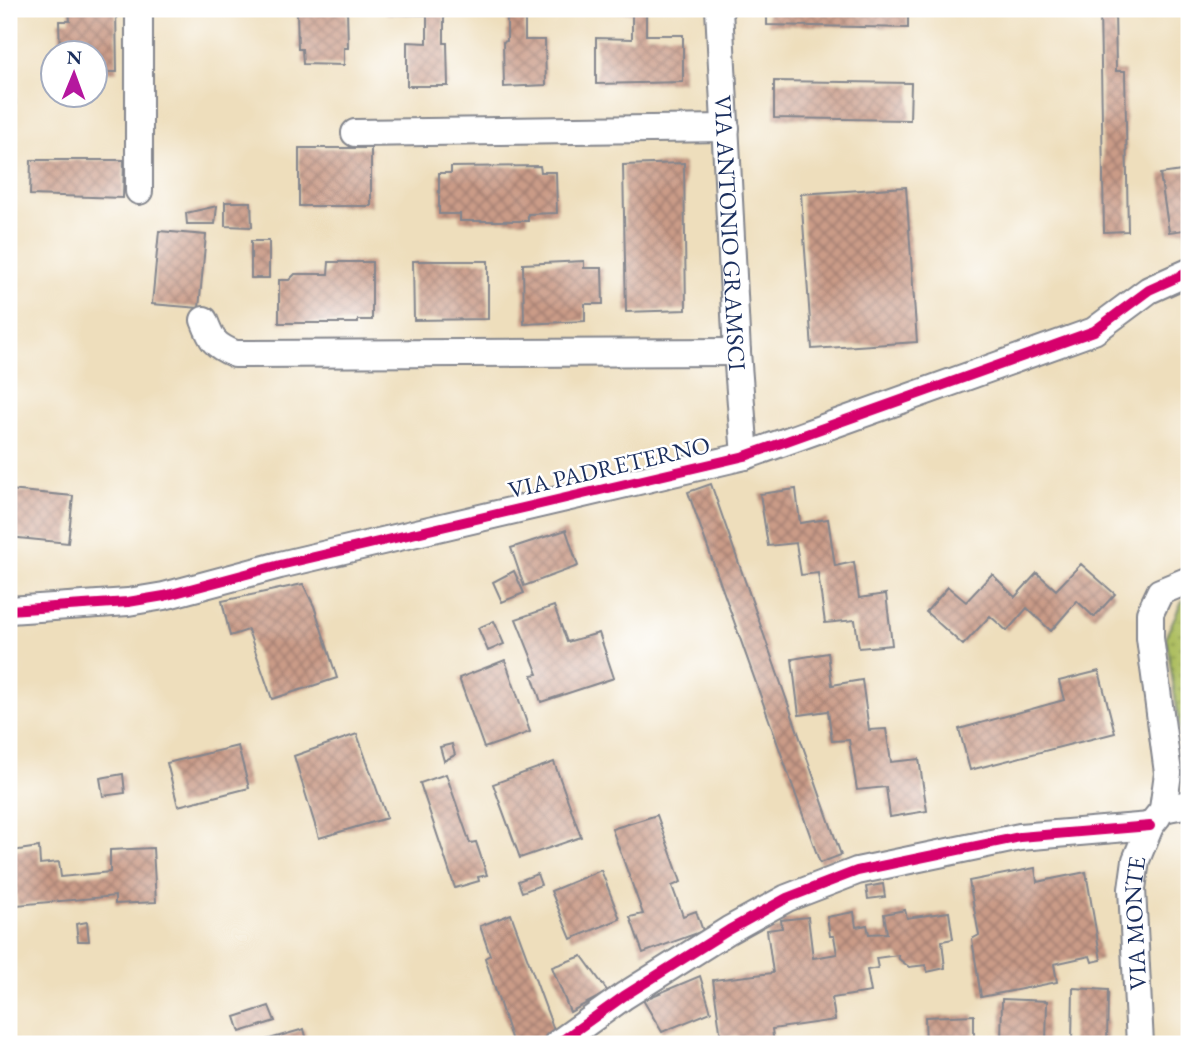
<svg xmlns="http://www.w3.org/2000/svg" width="1198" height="1053" font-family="'EB Garamond',serif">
<defs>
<pattern id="grass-dots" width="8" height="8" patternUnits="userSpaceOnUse" patternTransform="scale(1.75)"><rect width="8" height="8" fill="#afbf62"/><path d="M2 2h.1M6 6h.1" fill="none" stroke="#8e9c54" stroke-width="1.8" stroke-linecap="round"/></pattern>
<pattern id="building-cross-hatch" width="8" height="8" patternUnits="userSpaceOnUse" patternTransform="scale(1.75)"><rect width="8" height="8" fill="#ca9b87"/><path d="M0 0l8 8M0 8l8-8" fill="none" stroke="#a37f72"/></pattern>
</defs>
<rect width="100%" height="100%" fill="#fff"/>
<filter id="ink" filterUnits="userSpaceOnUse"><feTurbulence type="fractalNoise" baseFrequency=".0143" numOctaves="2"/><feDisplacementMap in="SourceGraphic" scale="14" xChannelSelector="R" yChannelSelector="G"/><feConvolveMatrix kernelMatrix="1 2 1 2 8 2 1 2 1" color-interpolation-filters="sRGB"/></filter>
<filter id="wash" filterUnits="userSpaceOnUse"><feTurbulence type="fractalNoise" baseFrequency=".00686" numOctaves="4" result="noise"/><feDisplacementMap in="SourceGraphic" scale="28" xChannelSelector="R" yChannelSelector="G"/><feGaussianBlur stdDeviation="1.57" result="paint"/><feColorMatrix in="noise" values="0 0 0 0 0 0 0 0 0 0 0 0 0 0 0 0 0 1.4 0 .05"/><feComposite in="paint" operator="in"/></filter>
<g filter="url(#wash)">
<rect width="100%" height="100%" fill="#eedebc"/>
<!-- grass -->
<path fill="url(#grass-dots)" stroke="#657760" stroke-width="2" d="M1189,599V791L1166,636L1182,601Z"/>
<g id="blocks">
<!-- building -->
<path fill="url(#building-cross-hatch)" d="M69,9H116L117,72H94V52H60L59,21H70Z
M297,9H347L348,48H344V65L303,64L302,49H298Z
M386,9H548V14L525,13V40H545L546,85L504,87L503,42L507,41V14L444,13V43H447L448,86H407V42L427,43V15L386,14Z
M595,9H646V35H683V82L596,84V38L632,39V13L595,12Z
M767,9H908V28L767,25Z
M1100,9H1115L1116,71H1125L1128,231L1104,232Z
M774,81L911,83L910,120L774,118Z
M9,90H15L16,142H9Z
M299,148H371V206H299Z
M31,160H124L123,198L30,195Z
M684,163L686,310L626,312L623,165Z
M540,166L541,172H556L557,213L528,214V221H460V214H439V173H451V167Z
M1189,170V245H1187L1184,230L1169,232L1160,174Z
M906,187L917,342L812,349L801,194Z
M225,202H251L252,227L225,226Z
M217,206L215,224H187L186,213Z
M159,231L206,235L199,308L152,304Z
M251,241H269V278H251Z
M413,261H488V319L414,320Z
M584,261V268H602L603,304H585V321L524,324L523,264Z
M329,262H372V320H358V323H279V280H289L295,274H328Z
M711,484L841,855L820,863L688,492Z
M796,489L800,523L828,519L835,566L854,562L859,598L886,594L892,645L859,648L855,620L825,623L818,573L801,575L796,543L768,546L760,494Z
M9,490L73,496L68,543L9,537Z
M566,530L578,566L524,586L511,548Z
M1081,564L1115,594L1094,617L1077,601L1051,631L1027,608L1007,631L990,616L963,645L926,612L948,587L966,602L992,574L1015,597L1037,573L1056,590Z
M514,571L524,593L502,602L493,582Z
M303,584L314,606L337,678L272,699L248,630L230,636L222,601Z
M554,606L567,642L599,633L614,678L541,702L532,675L538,674L516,619Z
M494,621L504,644L488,651L478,628Z
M828,653L832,685L862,680L869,730L886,729L891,762L919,759L927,811L890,817L886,787L857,790L849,740L832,741L828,711L799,715L792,659Z
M505,660L530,732L484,748L459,678Z
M1099,671L1115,733L970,770L959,729L1064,700L1059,681Z
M357,734L387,818L319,838L294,756Z
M452,744L455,755L444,761L440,747Z
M238,746L249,788L178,806L167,763Z
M554,762L581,837L520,858L493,784Z
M123,774L125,793L103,796L100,778Z
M446,774L470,843L476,842L487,875L478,877L479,881L455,888L420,783Z
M657,815L681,882L672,886L683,916L696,911L703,931L643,953L630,917L643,914L612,829Z
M39,847L40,864L59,862L61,877L110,872V850L153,848L156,902L115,904V896L17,905L12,851Z
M1035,868L1037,882L1086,872L1101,960L1092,962L1090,956L1054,964L1057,982L981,997L972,939L979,935L969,881Z
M601,870L620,919L571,939L551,891Z
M537,874L541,885L522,892L518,881Z
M883,884L885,897L868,899L866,887Z
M905,910L907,918L949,912L953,939L942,941L945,968L927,972L926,965L909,967L899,959L898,955L876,958L878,968L867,970L871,992L832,998L835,1020L772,1029L774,1044H738L737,1036L721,1038L713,980L773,973L767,930L782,928L781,920L808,917L813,958L837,954L834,936H830L827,917L854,912L856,927L867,925L869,934L887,933L884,914Z
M511,914L555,1033L540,1044H513L485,958L490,955L480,926Z
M87,922L89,941H78L76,924Z
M582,956L608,992L570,1012L552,967Z
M700,976L711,1012L662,1032L643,1000Z
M1073,988L1108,990L1107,1044H1072Z
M1002,999L1047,1001L1046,1044H1001Z
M269,1006L275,1021L240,1032L235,1017Z
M974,1015V1044H926L925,1017Z
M304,1029L308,1044H252Z"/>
</g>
</g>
<g filter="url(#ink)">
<use href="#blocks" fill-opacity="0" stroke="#84868d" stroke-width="2"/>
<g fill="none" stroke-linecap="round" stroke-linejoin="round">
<defs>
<g id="minor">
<path d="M139,9V191"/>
<path id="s1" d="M719,9L737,352L745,456"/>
<path d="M355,133L726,128"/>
<path d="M204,320C212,341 214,345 235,354L737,352"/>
<path d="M9,610L128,602L164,596L280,565L745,456L1094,331L1149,290L1189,272"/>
<path d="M1163,809L1168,773L1150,638V613L1160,592L1189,580"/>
<path d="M1163,809L1189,804"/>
<path d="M557,1044L624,996L729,930L787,898L857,871L1020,837L1150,826"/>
<path id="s2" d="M1140,1044L1132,889L1136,860L1150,826L1158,816"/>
</g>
</defs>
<!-- minor casing -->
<use href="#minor" stroke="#84868d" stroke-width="30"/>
<!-- minor -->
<use href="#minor" stroke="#fff" stroke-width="26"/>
<defs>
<path id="cycleway" d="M9,610L128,602L164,596L280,565L745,456L1094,331L1149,290L1189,272
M557,1044L624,996L729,930L787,898L857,871L1020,837L1150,826"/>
</defs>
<!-- cycleway casing -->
<use href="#cycleway" stroke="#fff" stroke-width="15"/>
<!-- cycleway -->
<use href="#cycleway" stroke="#d6006c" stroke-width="10"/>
</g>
</g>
<g text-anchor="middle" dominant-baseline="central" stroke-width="5" stroke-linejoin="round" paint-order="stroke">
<!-- street labels -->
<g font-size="24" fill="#1b2f5e" stroke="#fff">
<text stroke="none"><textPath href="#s1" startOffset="224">VIA ANTONIO GRAMSCI</textPath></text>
<text transform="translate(609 467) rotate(-13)">VIA PADRETERNO</text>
<text stroke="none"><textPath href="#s2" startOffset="121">VIA MONTE</textPath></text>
</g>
</g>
<!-- margin -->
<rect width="1198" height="1053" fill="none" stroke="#fff" stroke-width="35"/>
<!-- north arrow -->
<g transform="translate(74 74) rotate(1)"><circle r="33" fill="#ffffff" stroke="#a4acbf" stroke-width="2"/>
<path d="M0-5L12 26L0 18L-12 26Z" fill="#b5179e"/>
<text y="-10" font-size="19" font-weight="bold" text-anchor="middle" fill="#1b2f5e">N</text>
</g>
</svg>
